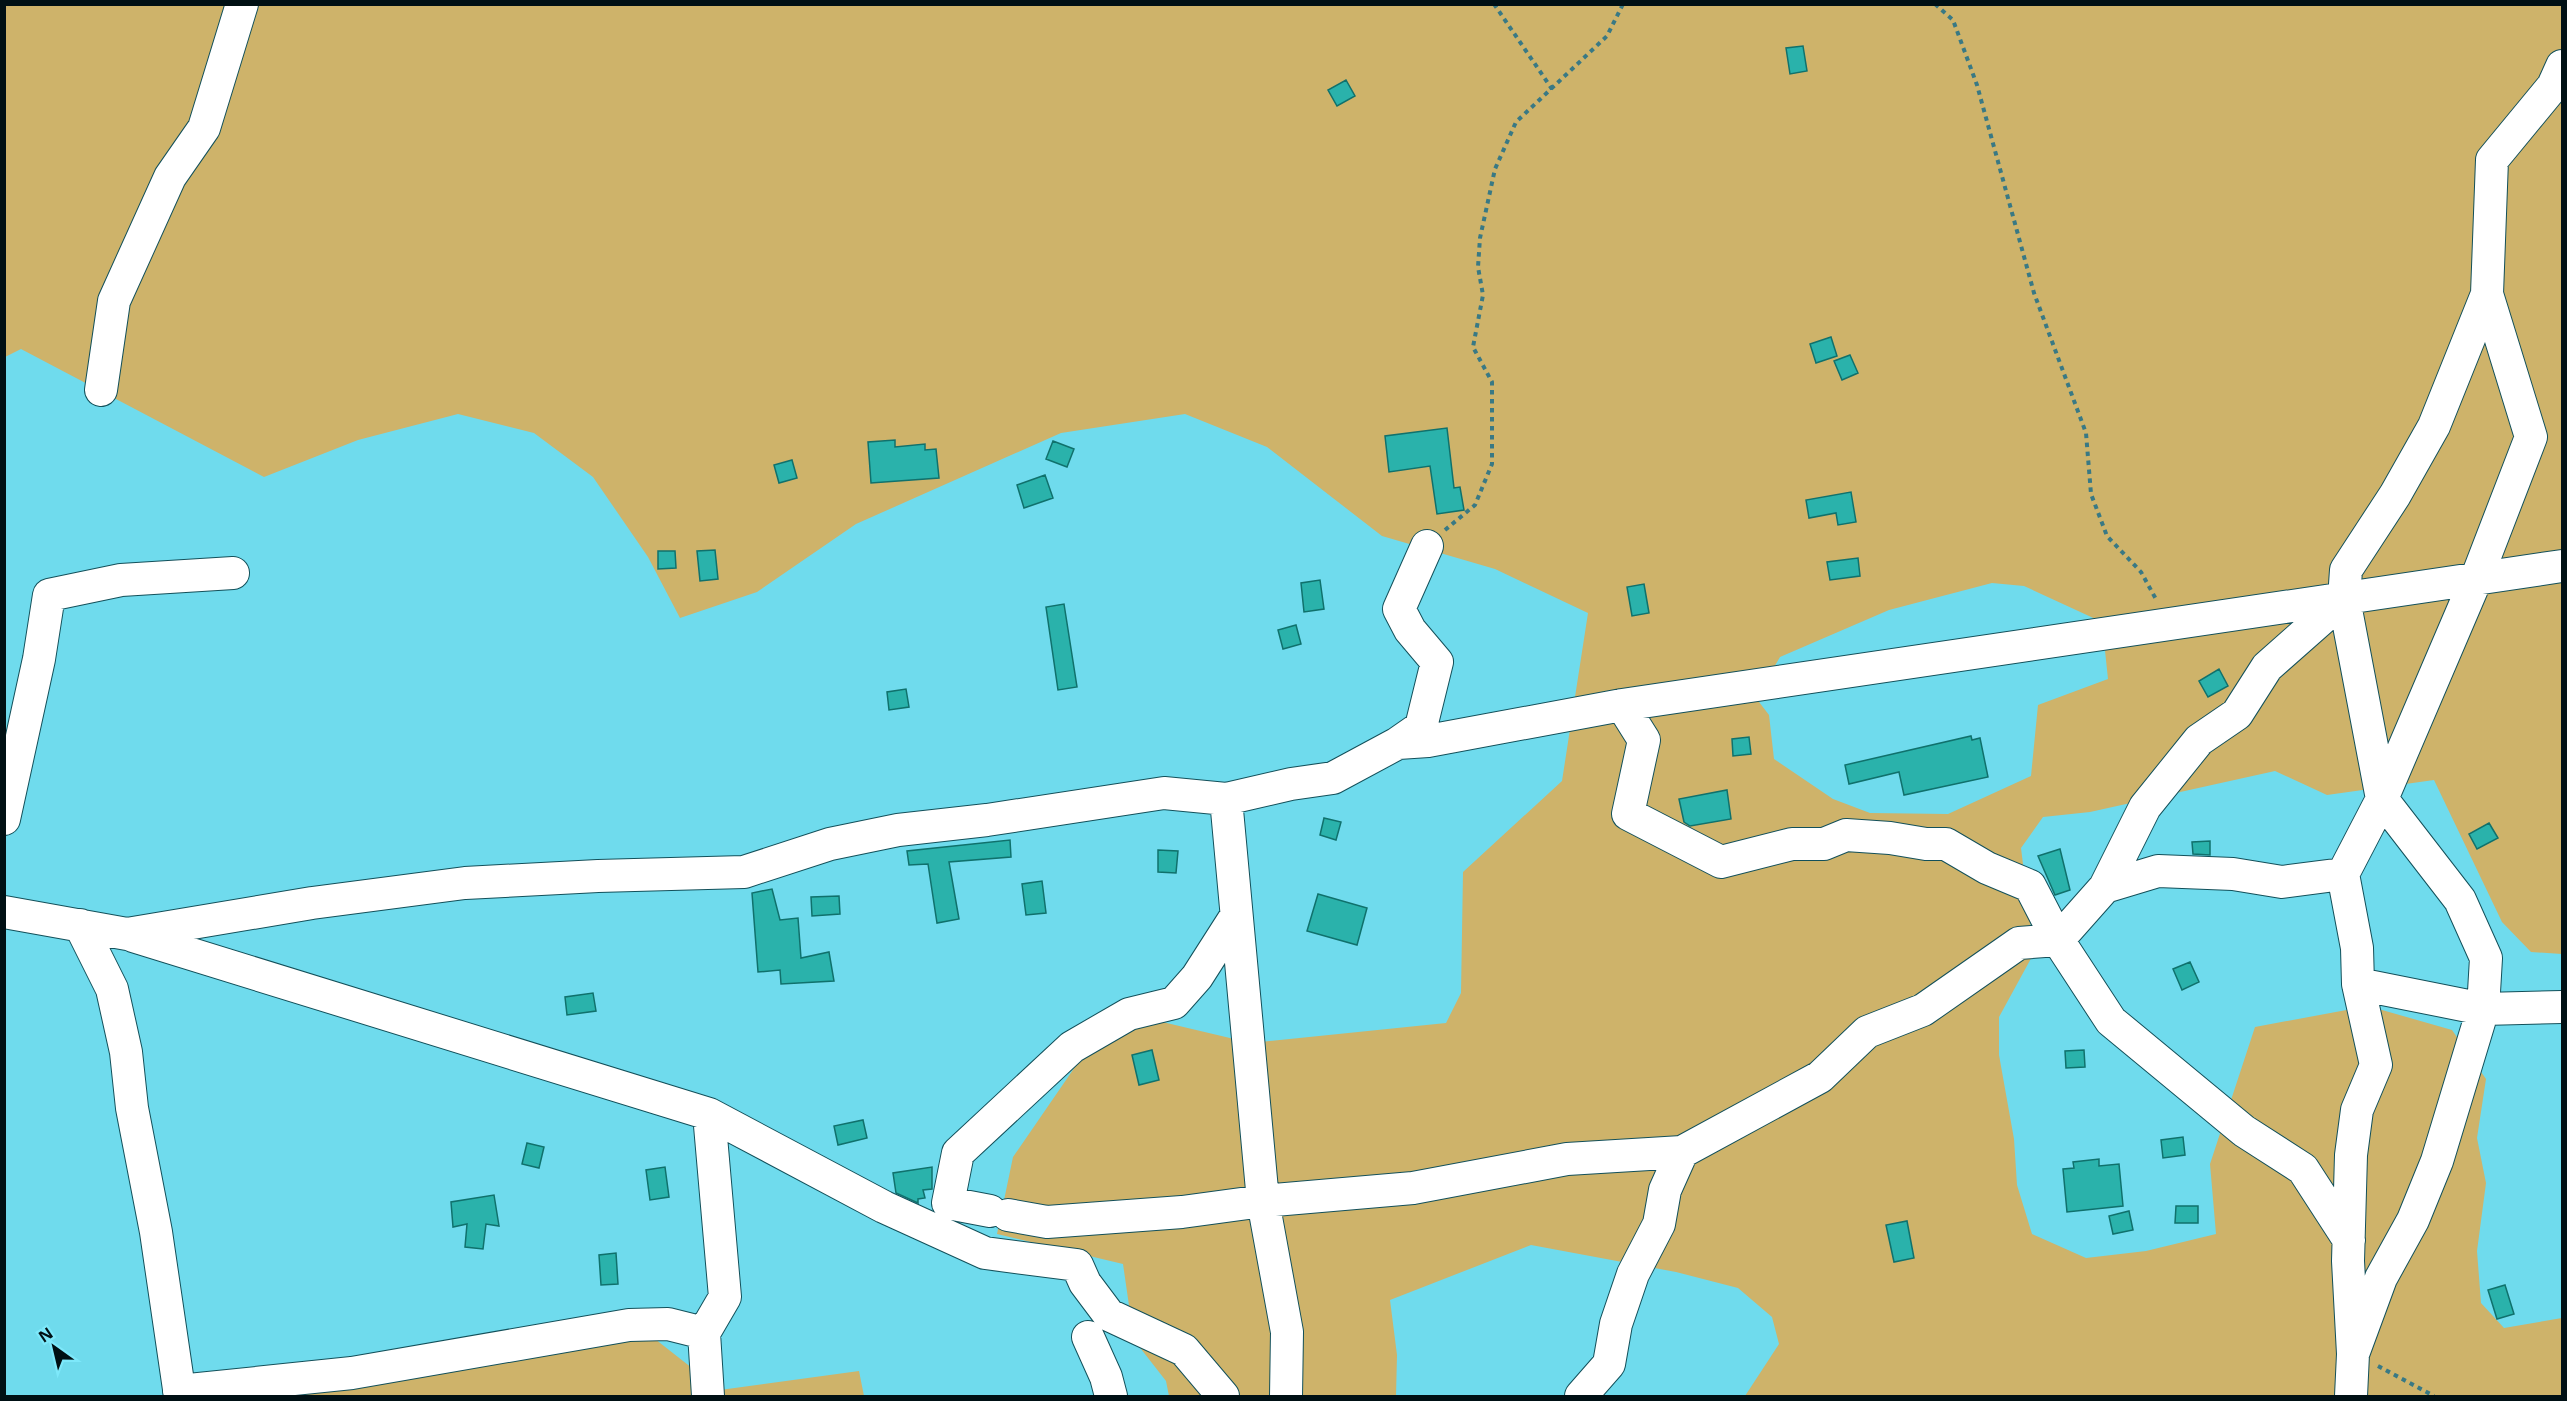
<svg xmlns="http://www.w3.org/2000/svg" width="2567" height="1401" font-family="'Open Sans',sans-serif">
<rect width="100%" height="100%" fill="#6fdbed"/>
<!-- green -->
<path fill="#ceb36a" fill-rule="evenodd" d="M4,5H2562V954L2531,952L2502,922L2434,780L2327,795L2275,771L2090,812L2043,817L2021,848L2034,953L1999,1017V1055L2014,1139L2017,1185L2032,1234L2086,1258L2146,1251L2216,1234L2210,1164L2255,1027L2368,1006L2452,1030L2486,1079L2477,1138L2486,1183L2477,1251L2481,1303L2504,1328L2562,1318V1396H1745L1779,1344L1772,1317L1738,1288L1676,1272L1531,1245L1390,1300L1397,1355L1396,1396H1169L1166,1381L1134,1340L1123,1264L997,1234L1013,1157L1088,1048L1154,1020L1251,1043L1446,1023L1461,993L1463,872L1562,781L1588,613L1495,569L1382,536L1267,447L1185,414L1061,433L856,524L757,592L680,618L648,557L593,477L534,433L458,414L358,440L264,477L21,349L5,357ZM1992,583L2024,586L2102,622L2108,679L2038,705L2031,776L1948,814L1870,813L1833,799L1774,759L1769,715L1756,698L1780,657L1889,610Z
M596,1336L655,1339L720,1390L859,1371L864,1396H285L341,1389Z"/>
<!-- building -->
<path fill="#2ab2ab" stroke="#10716c" stroke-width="1.5" d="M1803,46L1807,71L1790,74L1786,48Z
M1346,80L1355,96L1337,106L1328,90Z
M1831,337L1837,356L1816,363L1810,344Z
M1850,355L1858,373L1842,380L1834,361Z
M1447,428L1454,488L1460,487L1464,510L1437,514L1430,466L1389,472L1385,436Z
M895,440V447L925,444V450L936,449L939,478L871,483L868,442Z
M1053,441L1074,449L1067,467L1046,459Z
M792,460L797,478L779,483L774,465Z
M1045,475L1053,498L1024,508L1017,485Z
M1851,492L1856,522L1838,525L1836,513L1809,518L1806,500Z
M715,550L718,579L700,581L697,551Z
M658,551H675L676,568L658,569Z
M1858,558L1860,576L1830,580L1827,562Z
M1320,580L1324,609L1304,612L1301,583Z
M1644,584L1649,613L1632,616L1627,587Z
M1064,604L1077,687L1058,690L1046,607Z
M1296,625L1301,644L1283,649L1278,630Z
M2219,669L2228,686L2208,697L2199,681Z
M906,689L909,707L889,710L887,692Z
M1971,736L1972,740L1980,738L1988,777L1904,795L1899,772L1849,784L1845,765Z
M1749,737L1751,754L1733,756L1732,739Z
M1727,790L1731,819L1690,826L1684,822L1679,799Z
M1324,818L1341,822L1336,840L1320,835Z
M2489,823L2498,838L2477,849L2469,834Z
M1010,840L1011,857L949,862L959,919L937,923L928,864L909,865L907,851Z
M2210,841V855L2193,854L2192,842Z
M2060,849L2070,890L2055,895L2038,856Z
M1158,850L1178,851L1176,873L1158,872Z
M1042,881L1046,913L1026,915L1022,884Z
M772,889L780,920L798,918L801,958L829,952L834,981L781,984L780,970L758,972L752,893Z
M1318,894L1367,908L1357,945L1307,931Z
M839,896L840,914L812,916L811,897Z
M2190,962L2199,982L2182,990L2173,969Z
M593,993L596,1011L567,1015L565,997Z
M1152,1050L1159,1080L1139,1085L1132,1055Z
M2084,1050L2085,1067L2066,1068L2065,1051Z
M863,1120L867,1138L838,1145L834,1126Z
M2183,1137L2185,1155L2163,1158L2161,1140Z
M527,1143L544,1147L539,1168L522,1164Z
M2099,1159V1166L2119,1164L2123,1206L2067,1212L2063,1169L2074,1168L2073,1162Z
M665,1167L669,1197L650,1200L646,1170Z
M932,1167V1189L923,1190L925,1198L918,1199V1203L896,1193L893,1173Z
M494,1195L499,1226L486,1224L483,1249L465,1247L467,1224L453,1227L451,1202Z
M2176,1206H2198V1223H2175Z
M2129,1211L2133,1230L2113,1234L2109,1216Z
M1907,1221L1914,1258L1894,1262L1886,1225Z
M616,1253L618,1284L601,1285L599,1255Z
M2505,1285L2514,1314L2497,1319L2488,1290Z"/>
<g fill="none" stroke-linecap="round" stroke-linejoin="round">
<defs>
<path id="minor" d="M101,390L114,301L170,177L204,128L242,4
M1622,705L1644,740L1628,814L1721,862L1792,844H1824L1846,835L1890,838L1926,844H1946L1987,868L2030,886L2058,940L2111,1021L2244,1131L2303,1169L2349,1240
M1398,743L1421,727L1437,662L1410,630L1399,609L1427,546
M1226,799L1263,1201L1287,1332L1286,1396
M4,819L39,659L49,595L121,580L233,573
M2105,887L2158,871L2233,874L2282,882L2343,874
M4,912L127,934L312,903L465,883L598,876L744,872L830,844L898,830L987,820L1164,793L1226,799L1291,784L1333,778L1398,743L1428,741L1622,705L2562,566
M80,925L112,989L126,1052L132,1108L156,1232L180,1396
M133,936L709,1114L884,1207L985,1253L1077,1265L1085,1283L1109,1315L1184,1350L1223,1396
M2358,984L2483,1009L2562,1007
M990,1211L948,1203L958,1153L1072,1047L1129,1014L1174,1003L1197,977L1236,916
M1008,1215L1047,1222L1182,1212L1263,1201L1413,1188L1567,1159L1682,1152
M1088,1337L1106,1377L1111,1396
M2353,1354L2348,1261L2351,1155L2357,1110L2376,1065L2358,984L2357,948L2343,874L2382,799L2344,599L2346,570L2395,495L2434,426L2487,294L2492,160L2553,86L2562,66
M179,1391L352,1373L629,1325L668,1324L704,1333
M708,1396L704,1333L725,1297L709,1114
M1581,1396L1609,1364L1616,1324L1633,1274L1659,1224L1665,1190L1682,1152L1820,1077L1867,1032L1923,1010L2019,943L2058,940L2105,887L2145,807L2199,740L2237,714L2267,667L2344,599
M2351,1396L2353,1354L2381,1278L2413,1220L2437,1161L2483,1009L2486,958L2460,900L2382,799L2477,577L2531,437L2487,294"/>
</defs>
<!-- minor casing -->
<use href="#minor" stroke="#13505a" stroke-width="34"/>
<!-- path -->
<path stroke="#397984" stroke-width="4" stroke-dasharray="4.5 4.5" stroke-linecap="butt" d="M1494,4L1552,89
M1935,4L1953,20L1977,85L2034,293L2086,433L2091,494L2107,536L2141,572L2157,601
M1445,530L1475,505L1492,464V382L1473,347L1483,295L1478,267L1480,238L1495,169L1516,122L1607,36L1623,4
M2378,1366L2434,1396"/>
<!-- minor -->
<use href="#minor" stroke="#fff" stroke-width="32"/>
</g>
<!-- border -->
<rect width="2567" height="1401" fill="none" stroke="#001014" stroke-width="12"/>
<!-- north arrow -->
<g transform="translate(54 1347) rotate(326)" stroke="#7de8fa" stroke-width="4.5" paint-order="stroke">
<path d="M0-4.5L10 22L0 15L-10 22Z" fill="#001014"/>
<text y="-9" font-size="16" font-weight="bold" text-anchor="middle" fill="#001014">N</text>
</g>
</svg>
